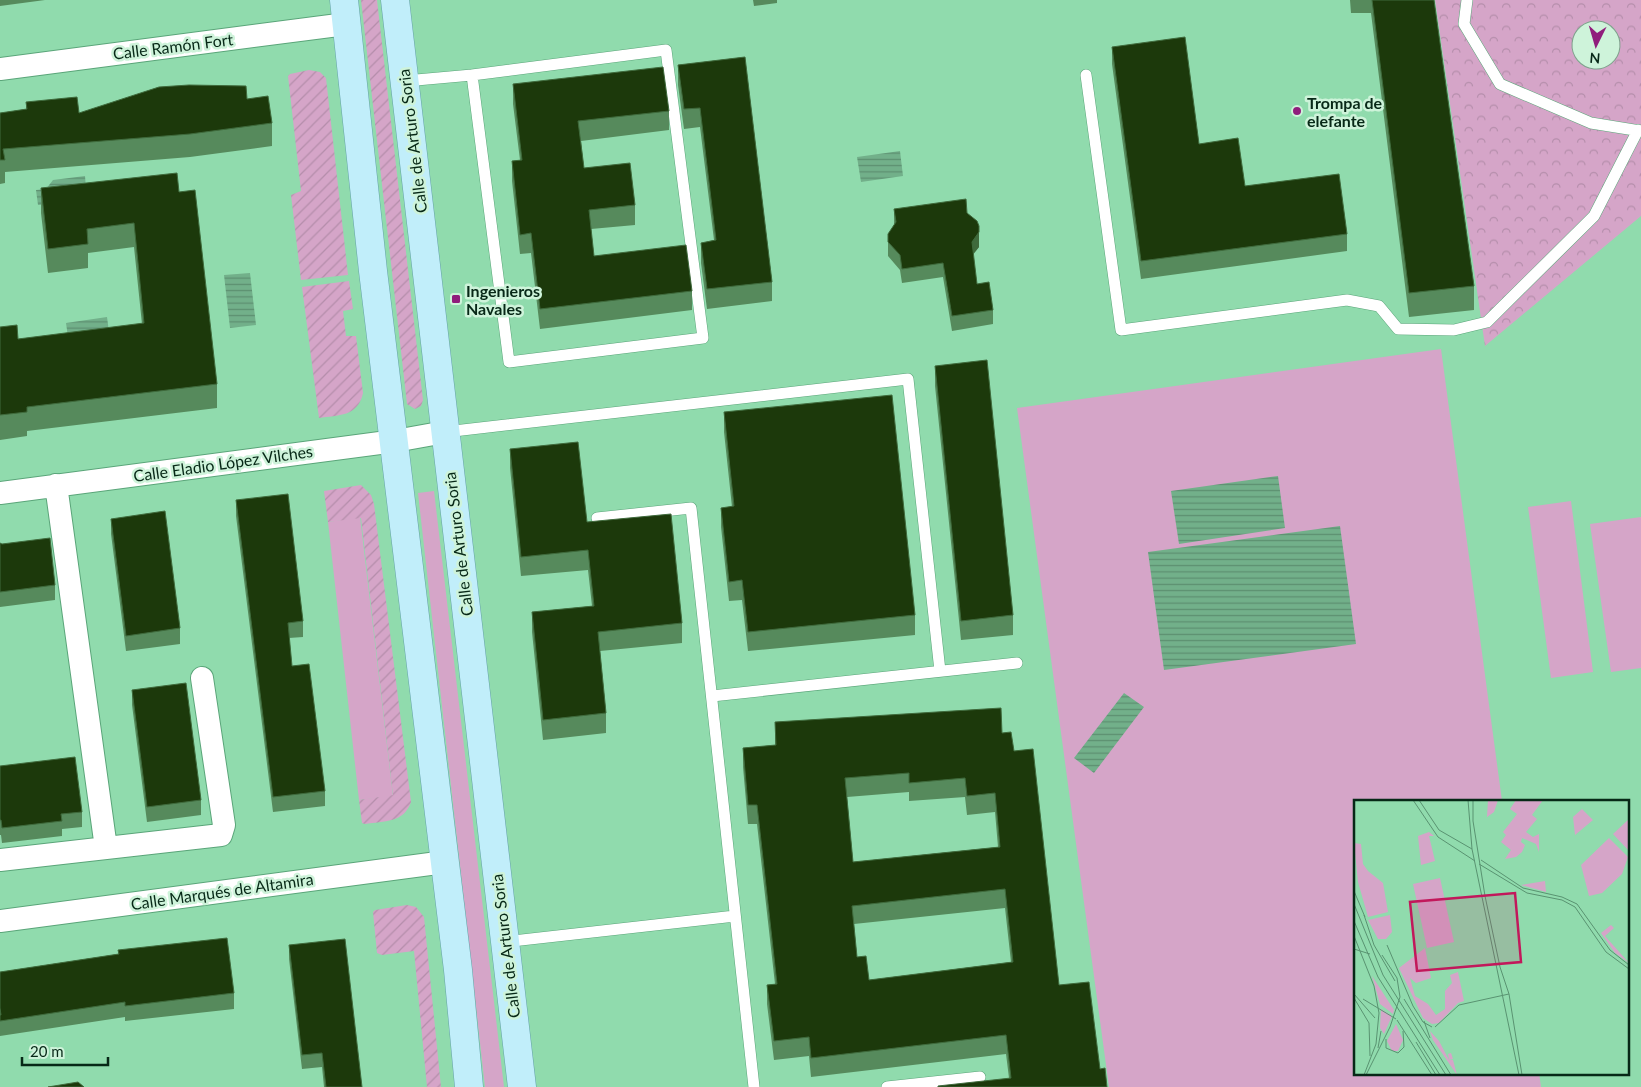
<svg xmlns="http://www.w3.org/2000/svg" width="1641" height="1087" font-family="Lato,sans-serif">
<defs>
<pattern id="park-crowns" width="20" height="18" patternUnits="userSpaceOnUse" patternTransform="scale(1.25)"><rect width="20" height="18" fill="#d5a5c8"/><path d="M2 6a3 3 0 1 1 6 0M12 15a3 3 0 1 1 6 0" fill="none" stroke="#b58eab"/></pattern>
<pattern id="garden-furrows" width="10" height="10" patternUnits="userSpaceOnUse" patternTransform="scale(1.25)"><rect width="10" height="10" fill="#d5a5c8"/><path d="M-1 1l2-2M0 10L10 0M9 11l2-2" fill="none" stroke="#b58eab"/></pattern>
<pattern id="water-rules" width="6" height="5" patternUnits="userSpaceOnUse" patternTransform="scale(1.25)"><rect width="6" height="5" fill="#72b08a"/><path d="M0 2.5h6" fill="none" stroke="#5c8f70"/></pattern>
</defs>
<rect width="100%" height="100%" fill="#90dbad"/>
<!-- grass -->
<path fill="#d5a5c8" d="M1441,349L1502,801H1355V1073H1539L1541,1087H1109L1017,408Z
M434,491L504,1087H485L418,493Z
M1571,501L1593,672L1551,678L1528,507Z
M360,517L393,796L359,800L328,522Z
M1641,517V668L1611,672L1590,524Z"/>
<!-- park -->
<path fill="url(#park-crowns)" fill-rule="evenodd" d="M1435,0H1641V216L1485,346ZM1581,30H1611V60H1581Z"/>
<!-- garden -->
<path fill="url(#garden-furrows)" d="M361,0H377L423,400L421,406L415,409L407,404Z
M309,70L320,72L326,78L348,275L301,280L291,195L301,191L288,76L290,74Z
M349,281L353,309L343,311L346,336H356L363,393C358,417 338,415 319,418L302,287Z
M361,485L371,495L374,504L411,802C404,823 384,821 365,824L362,823L359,800L393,795L361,518L328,522L324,491Z
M407,905L416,907L424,917L441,1087H427L414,951L382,955L377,953L373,912L375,910Z"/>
<!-- water -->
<path fill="url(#water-rules)" d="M900,151L903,176L861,182L857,157Z
M85,176L87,201L38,205L36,190L46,189L53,180Z
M250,273L256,325L230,328L224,275Z
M107,317L110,339L69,344L66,323Z
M1278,476L1285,528L1179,544L1171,491Z
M1340,526L1356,644L1164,670L1148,552Z
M1124,693L1144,707L1094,773L1074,758Z"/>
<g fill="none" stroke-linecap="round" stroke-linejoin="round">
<defs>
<path id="service" d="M1467,0L1464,24L1500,84L1591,123L1641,131
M1086,75L1121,330L1347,300L1379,306L1398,329L1454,330L1487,322L1594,216L1638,130
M405,81L472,75L509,362L703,338L666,50L472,75
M445,432L908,379L940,671
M597,518L691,508L754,1087
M712,696L1017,663
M504,942L735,916
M887,1087L980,1077"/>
<path id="minor" d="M0,69L346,24
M56,485L106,848
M0,493L395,441L445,432
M0,860L221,835L224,825L202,678
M0,921L445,862"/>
<path id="primary" d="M344,0L373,271L458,970L469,1087
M395,0L522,1087"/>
</defs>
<!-- service casing -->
<use href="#service" stroke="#5aa579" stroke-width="12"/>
<!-- minor casing -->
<use href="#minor" stroke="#5aa579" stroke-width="24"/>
<!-- primary casing -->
<use href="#primary" stroke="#65a2a9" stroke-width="29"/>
<!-- service -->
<use href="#service" stroke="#fff" stroke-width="11"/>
<!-- minor -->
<use href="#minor" stroke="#fff" stroke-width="22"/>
<!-- primary -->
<use href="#primary" stroke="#c1eefa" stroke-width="28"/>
</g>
<!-- wall -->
<path fill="#568a5c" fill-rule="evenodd" d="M0,0H45L0,6Z
M753,0H777V3L754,6Z
M1350,0H1434L1474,286V310L1409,317L1371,13H1351Z
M1112,47L1199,144L1245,186L1347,234V251L1141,279L1112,64Z
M745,57L772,282V301L707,309L701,263V243L714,240L700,127L684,129L678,85V65Z
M513,84L669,111V130L581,141L584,168L635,205V225L591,229L594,256L692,291V310L540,329L531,253L520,254L512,181V161L520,160L513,104Z
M247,99L272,123V146L190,157L5,172V183L0,184V113L26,109V102L79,113Z
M41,188L179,192L217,384V408L27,431V436L0,440V327L18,339L142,324L134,247L88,253V268L48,273L41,213Z
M894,209L967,213L979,247L973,254L977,284L993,310V324L952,331L943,277L902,283L900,270L888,256V234L894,225Z
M935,366L1013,615V635L961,640L935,386Z
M724,412L915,615V635L748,651L742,600L729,601L721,527V508L732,507L724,432Z
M510,449L587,522L682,623V643L600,651L606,713V733L543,740L532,632V612L592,606L588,570L521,576L510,468Z
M236,500L303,621V637L289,638L292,666L325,791V806L273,812L236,516Z
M111,519L180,628V644L126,651L111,534Z
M0,543L55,585V600L0,607Z
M132,690L201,800V815L147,822L132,705Z
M775,722L1002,733L1014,751L1059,985L1100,1069L1009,1078L1006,1054L811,1077L809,1056L774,1060L767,1004V985L775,984L757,824H748L743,767V748L775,745ZM909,792V801L965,797L967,815L995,812L998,847L853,862L847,797ZM1005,908L1011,962L869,980L857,957L854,924Z
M0,766L82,812V827L62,829V836L2,843L1,835H0Z
M289,945L362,1087H324L322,1067L302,1069L289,959Z
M118,950L234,993V1009L125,1021V1017L0,1036V972L118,954Z"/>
<!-- shaded-wall -->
<path fill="#3f6a3c" d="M979,226V247L972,256V242Z"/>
<!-- building -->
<path fill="#1c390b" stroke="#3f6a3c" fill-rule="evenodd" d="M1372,0H1434L1474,286L1409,293Z
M1185,37L1199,144L1238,138L1245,186L1339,174L1347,234L1141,261L1112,47Z
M745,57L772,282L707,289L701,243L716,240L700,108L684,109L678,65Z
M663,67L669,111L578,121L584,168L630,163L635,205L589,210L594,256L686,245L692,291L540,309L531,233L520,235L512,161L522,160L513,84Z
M189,85L246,86L247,99L268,96L272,123L190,134L3,149L5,160H0V113L27,109L26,102L77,97L79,113L159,87Z
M177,173L179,192L195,190L217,384L27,407V412L0,415V327L17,325L18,339L144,323L134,223L87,229L88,244L48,249L41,188Z
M966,199L967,213L977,221L979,226V232L972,242L977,284L989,282L993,310L952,316L943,263L902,269L900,255L888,242V234L896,222L894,209Z
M987,360L1013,615L961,621L935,366Z
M892,395L915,615L748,632L742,580L729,582L721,508L734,506L724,412Z
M578,442L587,522L671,514L682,623L598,632L606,713L543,720L532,612L594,606L588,550L521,557L510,449Z
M288,494L303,621L288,623L292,666L309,664L325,791L273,797L236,500Z
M165,511L180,628L126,636L111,519Z
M50,538L55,585L0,592V543L2,544Z
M186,683L201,800L147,807L132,690Z
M1001,708L1002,733L1011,732L1014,751L1033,749L1059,985L1089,982L1100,1069L1105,1068L1107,1087H938V1086L1011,1078L1006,1035L811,1058L809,1037L774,1041L767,985L777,984L757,805H748L743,748L776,745L775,722ZM909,773V783L965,778L967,796L995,793L1000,847L853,862L845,778ZM1005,889L1013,962L869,980L866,956L857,957L852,906Z
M75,757L82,812L61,814L62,821L2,828L1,820H0V766Z
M227,938L234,993L125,1006V1002L0,1021V1015H1L0,1008V972L119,954L118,950Z
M345,939L362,1087H326L322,1053L302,1055L289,945Z
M78,1082L84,1087H48Z"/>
<!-- markers -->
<g fill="#901d7c" stroke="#cef3da" stroke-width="2">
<circle cx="1297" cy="111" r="5"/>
<rect x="451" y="294" width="10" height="10" rx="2.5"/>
</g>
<g text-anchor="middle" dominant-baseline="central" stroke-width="5" stroke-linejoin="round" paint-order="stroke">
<!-- street labels -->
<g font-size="16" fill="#072817" stroke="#cef3da">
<text transform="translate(173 46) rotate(-7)">Calle Ramón Fort</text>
<text transform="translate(412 141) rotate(-97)">Calle de Arturo Soria</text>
<text transform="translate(223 463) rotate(-8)">Calle Eladio López Vilches</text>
<text transform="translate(458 544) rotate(-97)">Calle de Arturo Soria</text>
<text transform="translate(222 891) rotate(-8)">Calle Marqués de Altamira</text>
<text transform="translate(505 946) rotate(-97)">Calle de Arturo Soria</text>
</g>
<!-- poi labels -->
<g font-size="16" font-weight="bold" fill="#072817" stroke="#cef3da" text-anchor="start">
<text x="1307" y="102">Trompa de<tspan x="1307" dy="18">elefante</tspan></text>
<text x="466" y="290">Ingenieros<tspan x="466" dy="18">Navales</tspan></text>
</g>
</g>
<!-- overview -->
<g transform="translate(1354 800)">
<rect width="275" height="275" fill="#90dbad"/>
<path d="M228,9L239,20L221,35L219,17ZM0,43L7,44L9,64L14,71L29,83L34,112L14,117L4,82ZM86,78L100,142L73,148L59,84ZM36,115L38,132L32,139H24L14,120ZM18,176L40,210L39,214L26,204ZM27,209L38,216L30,234L26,228ZM42,224L49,240L44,251H38L33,241ZM76,231L85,241L95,260L94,254L97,253L99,259L95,260H99L103,275L79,240Z" fill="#d5a5c8"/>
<path d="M134,0H144L140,12L133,17ZM162,0H189L178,15L183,19L172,32L179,37L185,34V52L182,44L168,38L167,42L171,45L168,52L162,57L151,59L157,50L147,42L152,35L149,32L163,14L156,9ZM275,19V51L259,34ZM75,32L80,36H75L81,61L67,65L64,36ZM255,38L274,57L268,74L248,93L235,96L227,65ZM191,81L192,92L167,85ZM71,148L77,178L62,183L56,178L61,196L74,204L82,215L91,209V191L98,183L96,175L104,172L110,201L104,203L85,223L78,224L69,218L45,168Z" fill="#d5a5c8"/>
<path d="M257,125L260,128L251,136L275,163L261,153L247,133Z" fill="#d5a5c8"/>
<path fill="none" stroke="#599371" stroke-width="1" d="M59,0L84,37L121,61M65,0L85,30L118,49M114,0L118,49L165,275M119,0V21L131,96L146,167L155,194L168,275M127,60L169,88L208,97L223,104L256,150L275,165M125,64L173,93L208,100L221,107L252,152L275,169M0,91L11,117M0,104L29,175L92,275M10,115L20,145L41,181M0,121L24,177L86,275M0,136L20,186L25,213L22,244L10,275M33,145L59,206L69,222L78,227M0,149L16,154M0,194L21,218M0,198L15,223L16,256M9,199L42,219M50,199L97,275M43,220L78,275M70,221L76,238M81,227L105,205L155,194M32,239V248L44,253L50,247L49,231M62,242L82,275M24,248L27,231M12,275L36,227L46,197L43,178L28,155"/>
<path fill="#c2185b" fill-opacity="0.15" stroke="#c2185b" stroke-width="2.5" d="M161,93L167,162L63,171L56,102Z"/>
<rect width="275" height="275" fill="none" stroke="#072817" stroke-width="2.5"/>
</g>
<!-- north arrow -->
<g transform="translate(1596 45) rotate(185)"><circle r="24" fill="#cef3da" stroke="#7ea28c"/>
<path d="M0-4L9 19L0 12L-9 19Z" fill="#901d7c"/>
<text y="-8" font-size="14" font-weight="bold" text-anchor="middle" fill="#072817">N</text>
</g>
<!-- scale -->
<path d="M22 1057v8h86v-8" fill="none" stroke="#072817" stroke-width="2.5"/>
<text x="30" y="1057" font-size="15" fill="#072817" stroke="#cef3da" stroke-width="4" paint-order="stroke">20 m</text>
</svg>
